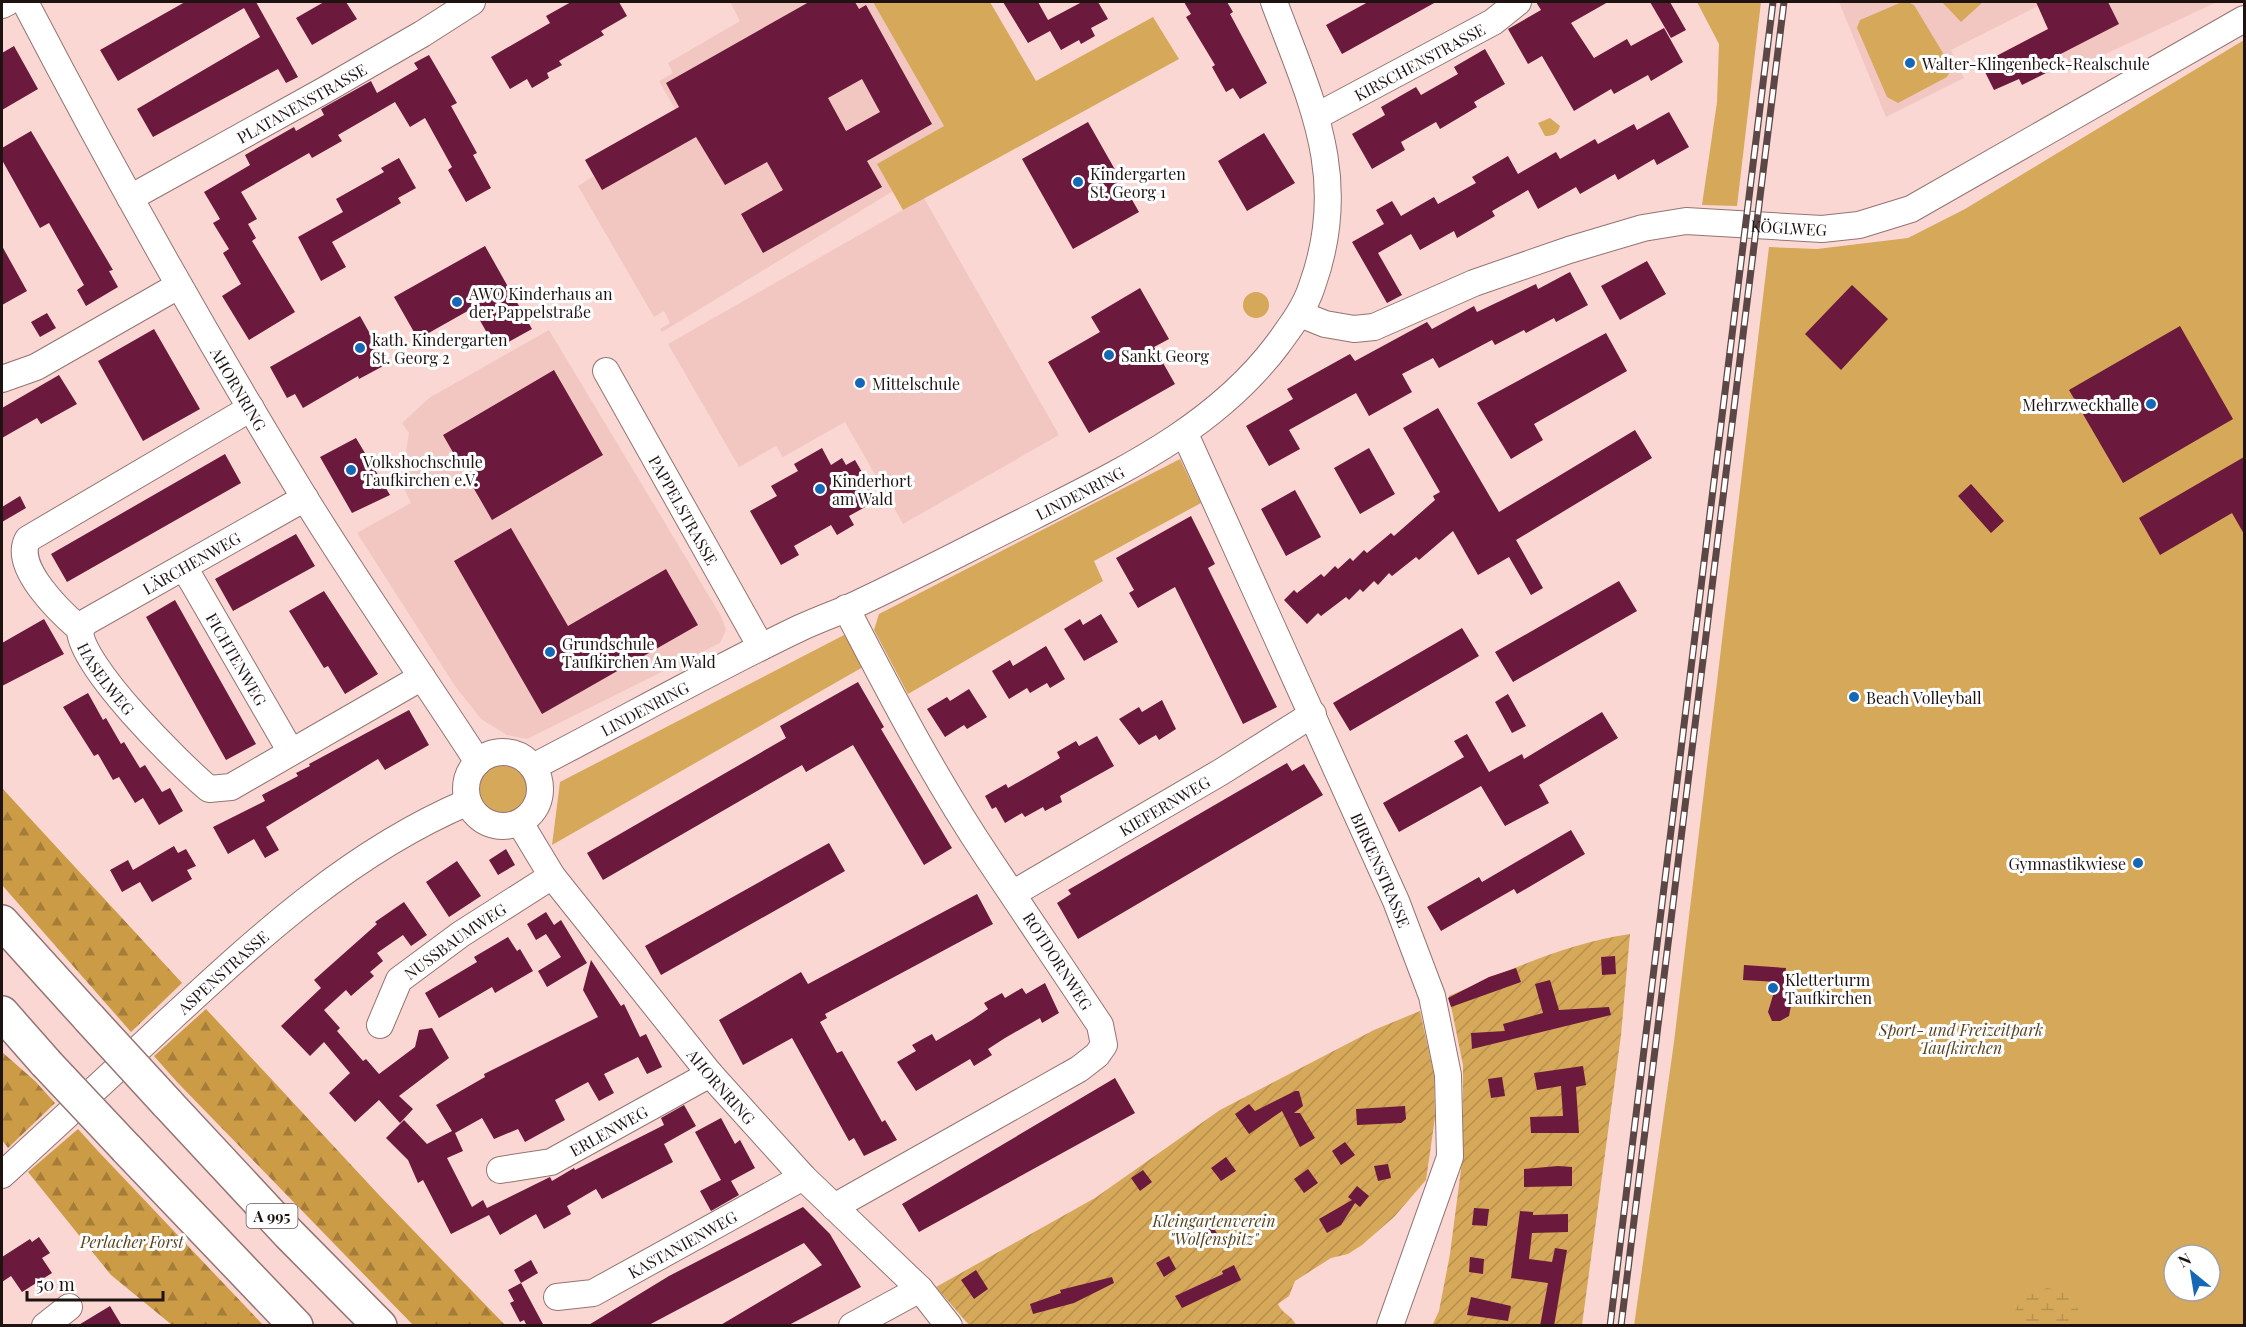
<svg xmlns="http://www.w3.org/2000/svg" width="2246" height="1327" font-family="'Playfair Display',serif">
<defs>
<pattern id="forest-firs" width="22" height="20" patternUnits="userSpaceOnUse" patternTransform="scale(1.5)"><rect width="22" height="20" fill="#cc9b45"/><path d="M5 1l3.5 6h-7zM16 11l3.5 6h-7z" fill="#a57d38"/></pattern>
<pattern id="wetland-marsh" width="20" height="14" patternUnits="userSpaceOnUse" patternTransform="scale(1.5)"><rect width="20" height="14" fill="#d6a85a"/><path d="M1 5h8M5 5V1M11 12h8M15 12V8" fill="none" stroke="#b7904d"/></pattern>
<pattern id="garden-furrows" width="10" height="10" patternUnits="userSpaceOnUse" patternTransform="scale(1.5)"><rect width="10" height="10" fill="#d6a85a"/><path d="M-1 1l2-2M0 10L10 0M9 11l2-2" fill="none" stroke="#b7904d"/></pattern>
</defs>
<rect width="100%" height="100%" fill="#fad7d3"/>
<!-- built -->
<path fill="#f2c7c2" d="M730,2H873L944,126L878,164L893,191L662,332L660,329L670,323L664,311L654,317L578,186L594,176L585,160L675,109L659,81L673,73L668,63L740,21Z
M1839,2H2217L2067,72L2038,6L1951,50L1964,78L1886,117Z
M924,198L1059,435L903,524L845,422L783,457L776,446L739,467L668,344Z
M549,330L721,616L726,630L720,643L527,739L507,735L481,719L455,686L357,533L411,503L401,482L409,433L402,423L429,398Z"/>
<!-- green -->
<path fill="#d6a85a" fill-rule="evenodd" d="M873,2H990L1036,81L1153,17L1179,59L903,210L877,164L944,126Z
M1697,2H1761L1737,206L1702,205L1717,102L1719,44Z
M1902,2H1908L1914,5L1952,68L1947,77L1898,103L1887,97L1857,28L1860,20Z
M1942,2H1983L1961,22Z
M2244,40V1325L1634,1326L1674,1042L1769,247L1817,249L1908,238L1965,209ZM2174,1255H2210V1291H2174Z
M1550,118L1560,126C1558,134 1553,136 1545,136L1538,123Z
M1243 305a13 13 0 1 1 26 0a13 13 0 1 1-26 0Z
M1180,459L1201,503L1094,561L1103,581L908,694L874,630L879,614Z
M846,634L863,667L552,845L560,782Z
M474 790a28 28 0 1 1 56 0a28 28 0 1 1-56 0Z"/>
<!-- forest -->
<path fill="url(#forest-firs)" d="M2,788L182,983L131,1032L2,885Z
M206,1009L379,1195L505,1325H413L177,1082L154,1056Z
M2,1052L35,1081L55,1103L8,1148L2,1140Z
M78,1129L97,1150L263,1325H172L111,1275L28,1172Z"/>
<!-- wetland -->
<path fill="url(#wetland-marsh)" d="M2047,1288C2073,1293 2076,1302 2084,1325H2012L2011,1318L2022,1298Z"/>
<!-- garden -->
<path fill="url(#garden-furrows)" d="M1630,934L1621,1035L1582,1325L1432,1326L1439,1311L1450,1254L1463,1154V1065L1449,996C1507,971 1567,943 1630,934Z
M1420,1011L1434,1075L1435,1118L1426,1180L1394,1217L1362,1245L1348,1254L1331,1258L1295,1281L1289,1296L1278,1304C1282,1314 1292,1315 1296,1325H969L936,1287L1095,1198L1220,1110L1374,1030Z"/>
<!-- building -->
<path fill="#6b193c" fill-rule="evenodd" d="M185,2H256L298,77L286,83L278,69L153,137L137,109L260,37L244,8L118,81L100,50Z
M324,2H346L357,19L312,45L296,18Z
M571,2H619L627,16L601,31L604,35L559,61L562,65L547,73L549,78L532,88L527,79L510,89L491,57L550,23L546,16Z
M809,2H855L859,9L866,5L932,124L867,161L882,187L763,253L741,214L783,190L767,162L725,185L696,137L602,190L585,160L679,107L666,83ZM862,79L880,112L846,131L828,98Z
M1003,2H1038L1048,20L1082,2H1098L1108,19L1091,28L1095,36L1081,44L1079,40L1061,50L1050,31L1028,43Z
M1184,2H1227L1233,12L1230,14L1267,83L1240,99L1233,88L1226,92L1212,67L1215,65L1186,17L1191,14Z
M1368,2H1436L1342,54L1326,25Z
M1536,2H1608L1571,23L1594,58L1627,39L1631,46L1664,28L1683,62L1651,81L1648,75L1614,94L1611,89L1574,111L1542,56L1528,64L1508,29L1541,10Z
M1650,2H1670L1686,30L1671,38Z
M2036,2H2108L2119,24L2047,61L2052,70L2022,85L2019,79L1994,90L1981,64L2048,29Z
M14,46L38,89L2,110V53Z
M1485,49L1505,84L1474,102L1477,107L1440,129L1436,122L1401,142L1405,150L1372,169L1352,134L1385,115L1381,107L1416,87L1421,95L1458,74L1454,67Z
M429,55L457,103L451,106L477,153L473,155L491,188L466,202L448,170L452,167L425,118L410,127L395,102L338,135L342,141L312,158L309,153L241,192L257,219L248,224L256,238L252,241L295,312L249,340L222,296L241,284L223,253L229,249L213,223L220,219L204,192L250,165L245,155L294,127L296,131L324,115L321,109L371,81L377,93L418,69L414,63Z
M1669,112L1689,147L1657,165L1654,159L1618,180L1615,174L1580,194L1576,187L1538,209L1528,190L1492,211L1495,216L1457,238L1454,231L1420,250L1411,234L1378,253L1402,295L1387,303L1352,242L1384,224L1376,210L1392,201L1401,216L1434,197L1438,204L1476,183L1472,177L1508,156L1518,174L1556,152L1560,159L1595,139L1598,144L1634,124L1637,130Z
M1088,122L1139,212L1073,249L1022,159Z
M31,131L113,270L109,271L118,287L86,306L77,290L84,285L49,223L40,228L2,160V148Z
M1264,133L1295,183L1247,211L1218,161Z
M399,158L416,188L398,198L401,203L332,242L346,267L321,281L298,237L343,212L336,199L384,172L381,168Z
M2,246L27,291L2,305Z
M485,246L532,329L496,349L473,308L418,339L394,297Z
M1647,261L1666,294L1620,320L1601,286Z
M1570,272L1588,305L1556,322L1554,318L1526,333L1524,330L1495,345L1492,340L1439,368L1433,358L1402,374L1412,392L1369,416L1356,393L1289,430L1300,449L1269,466L1246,426L1293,399L1287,389L1350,354L1355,361L1427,322L1432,329L1474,306L1477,312L1536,284L1538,289Z
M1852,285L1888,319L1841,370L1805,334Z
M1140,288L1169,339L1154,347L1175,384L1089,433L1048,362L1100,332L1091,317Z
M47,313L56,328L40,337L31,322Z
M360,316L387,364L359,379L358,376L303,408L295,394L287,398L270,367Z
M2180,326L2233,419L2123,483L2069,390Z
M154,329L200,409L143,441L98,361Z
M1606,333L1627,371L1534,424L1543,440L1511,459L1477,403Z
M554,370L603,455L492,520L443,435Z
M59,375L77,404L41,424L37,418L2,438V408Z
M1438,408L1499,512L1635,430L1652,458L1516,540L1543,588L1531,595L1509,557L1478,575L1453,531L1419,560L1416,557L1392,576L1389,573L1378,585L1374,581L1363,592L1360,589L1349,600L1346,597L1321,616L1318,613L1307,624L1284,600L1294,590L1297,593L1321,574L1324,577L1335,566L1338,569L1350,558L1353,561L1364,550L1367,553L1391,533L1394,536L1435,500L1433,496L1440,492L1403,428Z
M356,438L390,495L352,513L320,457Z
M822,448L831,465L842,458L846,465L855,460L873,491L862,498L867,506L849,516L854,525L837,535L831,525L794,546L799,555L781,565L750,511L777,496L771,486L798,471L794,464Z
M1369,448L1395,494L1360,514L1334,468Z
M225,454L241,483L67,582L51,554Z
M2244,457V534L2232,513L2160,555L2139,518Z
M1971,484L2004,521L1991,533L1958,496Z
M1295,490L1321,537L1286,556L1261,509Z
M20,496L26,508L2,522V507Z
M1191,516L1215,564L1208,568L1277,707L1243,724L1175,587L1138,608L1129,593L1134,590L1116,558Z
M511,528L568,626L666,569L698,625L542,714L454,561Z
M296,534L315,566L233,611L215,579Z
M1619,581L1637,611L1513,682L1495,652Z
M324,591L378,674L345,694L328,666L324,668L289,611Z
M175,600L256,744L226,760L146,617Z
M1101,614L1118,642L1084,661L1064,629L1080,619L1083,625Z
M44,619L64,654L2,686V643Z
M1462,628L1479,656L1350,731L1333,703Z
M1046,646L1065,679L1050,688L1047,683L1030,693L1027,688L1009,699L992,671L1010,660L1013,666Z
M858,682L884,727L881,729L952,848L924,865L853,745L806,772L802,765L603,880L587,853L786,738L780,726Z
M969,689L987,717L967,729L964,725L945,737L927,709L947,697L950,701Z
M88,693L103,720L106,718L121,744L124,742L140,768L145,765L162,792L170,788L183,811L159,825L143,798L135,803L119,777L113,780L98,754L94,756L63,707Z
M1508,694L1526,726L1512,733L1495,702Z
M1162,700L1176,729L1159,740L1156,735L1139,745L1119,719L1139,707L1142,712Z
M409,710L429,745L385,770L378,759L266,827L279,850L265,858L254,839L228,854L213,827L265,801L262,795L298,776L296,773L310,766L309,764Z
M1602,712L1618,738L1539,785L1549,803L1505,826L1481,786L1399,832L1383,803L1464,757L1454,741L1467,734L1489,772L1522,754L1524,759Z
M1097,736L1114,766L1060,796L1062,802L1045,811L1043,807L1025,817L1022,813L1005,823L996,807L992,809L985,796L1006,784L1008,788L1043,768L1060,758L1057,752L1076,741L1079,746Z
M1287,763L1292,771L1304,764L1323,795L1078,939L1057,903L1071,894L1068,890Z
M1571,830L1585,854L1517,894L1514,889L1441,931L1427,907L1479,877L1482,882Z
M829,843L845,871L661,975L645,946Z
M174,846L178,853L186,849L196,866L187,870L192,879L152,902L140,882L122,892L110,870L128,860L133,870Z
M506,849L515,865L498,875L489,860Z
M457,861L481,896L449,917L426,882Z
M977,894L993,924L825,1014L827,1018L820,1022L837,1053L842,1051L882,1122L885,1120L897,1140L864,1156L854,1138L849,1141L792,1038L743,1065L719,1020L801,972L808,984Z
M404,902L427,935L411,946L403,935L377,953L383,961L370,972L374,976L351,996L346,990L324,1010L340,1028L337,1031L363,1061L366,1059L379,1074L415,1047L419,1030L432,1028L449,1058L399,1096L413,1109L400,1123L379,1100L355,1122L329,1093L350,1073L324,1042L310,1056L281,1026L321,988L314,980L377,924L375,922Z
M546,912L554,925L561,920L587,963L547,987L538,971L561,957L546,934L536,940L527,924Z
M508,937L517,951L520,949L533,971L495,993L492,987L439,1018L425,993L477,962L474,957Z
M1615,956L1616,974L1602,975L1601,957Z
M591,960L621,1006L624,1004L640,1037L646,1034L662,1067L647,1074L638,1057L604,1074L614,1093L599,1101L588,1082L555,1100L565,1120L525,1142L518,1129L494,1139L482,1118L455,1133L463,1151L447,1158L472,1207L483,1200L487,1208L550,1177L552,1181L574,1168L575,1170L664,1125L661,1118L684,1105L696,1126L664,1144L673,1162L602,1199L596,1189L567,1206L571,1214L544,1229L536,1214L500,1235L489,1215L451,1234L423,1180L418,1183L408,1160L386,1138L404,1120L427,1144L452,1131L436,1105L485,1077L484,1074L598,1017L583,990Z
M1744,965L1786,968L1784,983L1794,990L1789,1016L1780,1021H1772L1768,1012L1777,982L1743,980Z
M1516,968L1521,982L1451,1007L1448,998L1489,977Z
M1550,980L1559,1010L1609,1007L1611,1015L1472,1049L1471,1033L1505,1031L1503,1024L1543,1013L1535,984Z
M1045,983L1059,1013L1042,1023L1040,1018L1005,1038L988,1049L992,1055L974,1066L970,1059L916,1091L897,1062L916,1051L912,1045L932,1034L936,1041L972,1020L988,1009L984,1003L1002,993L1005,998L1022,988L1026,994Z
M1583,1066L1586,1085L1576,1087L1579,1133H1531L1530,1117L1563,1116L1561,1086L1537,1090L1534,1073Z
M1502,1077L1505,1096L1491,1098L1488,1079Z
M1115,1078L1135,1113L919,1232L902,1204Z
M1295,1091H1299L1303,1106L1294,1113H1300L1315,1138L1300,1147L1282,1111L1249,1134L1235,1114L1249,1104L1255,1111Z
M1405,1106L1406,1119L1401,1123L1357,1125L1356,1109Z
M721,1118L735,1144L740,1140L755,1168L731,1181L739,1195L711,1211L700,1191L721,1180L695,1132Z
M1345,1142L1355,1155L1341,1165L1332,1151Z
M1226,1157L1236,1171L1221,1181L1211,1168Z
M1388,1164L1391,1178L1378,1181L1374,1166Z
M1558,1166L1572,1167V1186L1524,1187V1169Z
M1308,1169L1318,1183L1304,1193L1294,1179Z
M1143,1170L1152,1182L1140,1191L1131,1178Z
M1357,1186L1369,1196L1360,1207L1355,1203L1341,1225L1327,1233L1319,1219L1352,1200L1348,1197Z
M803,1207L830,1234L861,1287L787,1326H719L822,1265L804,1243L647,1326H587L669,1276Z
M1474,1208L1489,1209L1487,1226L1472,1225Z
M1520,1211L1533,1212V1215L1568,1214V1232L1532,1233L1529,1259L1552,1262L1555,1248L1567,1250L1554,1326H1540L1548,1283L1511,1278Z
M1212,1226L1221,1239L1209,1247L1200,1234Z
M39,1237L50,1253L42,1258L52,1273L22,1292L11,1276L2,1282V1257L30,1239L32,1242Z
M1169,1256L1176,1269L1164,1277L1156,1263Z
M1470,1257L1484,1259L1483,1274L1469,1272Z
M531,1260L538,1273L521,1283L514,1270Z
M1234,1265L1241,1280L1182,1308L1175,1296L1223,1274L1222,1271Z
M976,1270L988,1289L974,1299L961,1280Z
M1112,1277L1114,1283L1074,1303L1033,1314L1030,1304L1061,1293L1060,1290Z
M521,1283L537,1313L544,1326H527L524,1320L520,1322L510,1303L514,1301L508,1290Z
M1471,1297L1511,1306L1508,1321L1467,1315Z
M110,1306L122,1326H77Z"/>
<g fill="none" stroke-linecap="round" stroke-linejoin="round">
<defs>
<g id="minor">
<path id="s1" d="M25,2C113,171 206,337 306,500C361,589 421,674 478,762"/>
<path d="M2,5L8,2"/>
<path id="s2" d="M1317,116L1493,22L1518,2"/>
<path id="s3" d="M130,198L323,91L422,34L472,2"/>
<path id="s4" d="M1300,314L1325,324L1354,329L1374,327L1474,283L1569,250L1643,228L1686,221L1822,229L1859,225L1911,209L2244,19"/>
<path id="s5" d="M606,371L761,647"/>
<path d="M2,379L36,367L178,286"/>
<path id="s6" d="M251,408L28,539C12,566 60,612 80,629C78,664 180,765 209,789L231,787L422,677"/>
<path id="s7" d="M1185,434L1396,901L1432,996L1448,1075L1450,1157L1390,1326"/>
<path id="s8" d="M184,567L291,752"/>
<path id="s9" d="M80,629L86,622L305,498"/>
<circle cx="503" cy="789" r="37"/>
<path id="s10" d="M533,767C622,721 710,671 800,628C815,621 831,615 846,609C909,580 971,547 1034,516C1124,470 1216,427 1278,344C1291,326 1305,308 1312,286C1351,178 1311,101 1274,2"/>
<path id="s11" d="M520,823L552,876L710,1074L803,1177L920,1289L949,1326"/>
<path id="s12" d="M1014,893L1221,772L1313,714"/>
<path id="s13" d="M380,1025L399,980L461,934L552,876"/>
<path id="s14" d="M500,1170L551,1162L710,1074"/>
<path id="s15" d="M2,1175C56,1125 111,1075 165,1024C258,938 350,852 468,802"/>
<path d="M834,1207L1079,1069L1097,1055L1104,1045L1100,1025C1063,969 1025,914 988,858C935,779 890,693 846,608"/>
<path id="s16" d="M557,1297L593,1293L803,1177"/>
<path d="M45,1326L69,1307"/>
<path d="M852,1326L920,1289"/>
</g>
<path id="highway" d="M2,922L89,1018
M2,1013L46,1063
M167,1103L289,1234L380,1326
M126,1148L296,1326"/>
</defs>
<!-- minor casing -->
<use href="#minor" stroke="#937471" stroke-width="28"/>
<!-- highway casing -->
<use href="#highway" stroke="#937471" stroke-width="36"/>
<!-- minor -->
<use href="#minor" stroke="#fff" stroke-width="26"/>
<!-- highway -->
<use href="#highway" stroke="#fff" stroke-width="33"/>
<defs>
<path id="rail" d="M1610,1326L1773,2
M1621,1326L1784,2"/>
</defs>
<!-- rail casing -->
<use href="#rail" stroke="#5a4746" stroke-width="7"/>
<!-- rail -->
<use href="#rail" stroke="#fff" stroke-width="4.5" stroke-dasharray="14" stroke-linecap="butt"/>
<defs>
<path id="highway-bridge" d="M89,1018L167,1103
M46,1063L126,1148"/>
</defs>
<!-- highway-bridge casing -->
<use href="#highway-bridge" stroke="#937471" stroke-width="36" stroke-linecap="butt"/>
<!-- highway-bridge -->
<use href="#highway-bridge" stroke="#fff" stroke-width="33"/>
</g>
<!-- markers -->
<g fill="#1568b6" stroke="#fff" stroke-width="2">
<circle cx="1910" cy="63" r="6"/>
<circle cx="1078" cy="182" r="6"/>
<circle cx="457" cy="302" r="6"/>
<circle cx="360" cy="348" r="6"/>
<circle cx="1109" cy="355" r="6"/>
<circle cx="860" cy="383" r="6"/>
<circle cx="2151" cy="404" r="6"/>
<circle cx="351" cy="470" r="6"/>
<circle cx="820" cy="489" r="6"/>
<circle cx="550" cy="652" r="6"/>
<circle cx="1854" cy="697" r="6"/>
<circle cx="2138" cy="863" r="6"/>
<circle cx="1773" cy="988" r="6"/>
</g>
<g text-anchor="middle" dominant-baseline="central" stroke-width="6" stroke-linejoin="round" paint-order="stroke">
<!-- shield labels -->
<rect fill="#fff" stroke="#625a59" stroke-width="1.5" x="246.5" y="1204" width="51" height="24" rx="4.5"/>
<g font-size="15" font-weight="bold" fill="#1f1312">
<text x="272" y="1216">A 995</text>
</g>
<!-- street labels -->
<g font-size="16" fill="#1f1312" stroke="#fff">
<text stroke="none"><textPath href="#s2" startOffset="116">KIRSCHENSTRASSE</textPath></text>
<text stroke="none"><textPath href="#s3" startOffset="196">PLATANENSTRASSE</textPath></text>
<text stroke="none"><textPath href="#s4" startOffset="510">KÖGLWEG</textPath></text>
<text stroke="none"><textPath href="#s1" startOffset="442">AHORNRING</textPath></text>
<text stroke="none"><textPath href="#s10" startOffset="612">LINDENRING</textPath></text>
<text stroke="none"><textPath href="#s5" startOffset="159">PAPPELSTRASSE</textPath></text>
<text stroke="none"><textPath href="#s9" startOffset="130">LÄRCHENWEG</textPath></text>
<text stroke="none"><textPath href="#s8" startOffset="106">FICHTENWEG</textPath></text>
<text stroke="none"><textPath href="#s6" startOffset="426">HASELWEG</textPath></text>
<text stroke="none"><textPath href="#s10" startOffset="126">LINDENRING</textPath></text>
<text stroke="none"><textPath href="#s12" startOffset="174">KIEFERNWEG</textPath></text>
<text stroke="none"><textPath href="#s7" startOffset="478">BIRKENSTRASSE</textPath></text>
<text stroke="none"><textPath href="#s13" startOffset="117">NUSSBAUMWEG</textPath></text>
<text transform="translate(1058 961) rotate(57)">ROTDORNWEG</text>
<text stroke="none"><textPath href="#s15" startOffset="300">ASPENSTRASSE</textPath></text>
<text stroke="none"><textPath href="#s11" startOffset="332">AHORNRING</textPath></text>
<text stroke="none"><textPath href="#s14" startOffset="117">ERLENWEG</textPath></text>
<text stroke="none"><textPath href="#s16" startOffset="138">KASTANIENWEG</textPath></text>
</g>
<!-- poi labels -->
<g font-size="16" fill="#1f1312" stroke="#fff" text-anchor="start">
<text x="1922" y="63">Walter-Klingenbeck-Realschule</text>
<text x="1090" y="173">Kindergarten<tspan x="1090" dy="18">St. Georg 1</tspan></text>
<text x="469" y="293">AWO Kinderhaus an<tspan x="469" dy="18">der Pappelstraße</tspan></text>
<text x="372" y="339">kath. Kindergarten<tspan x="372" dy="18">St. Georg 2</tspan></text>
<text x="1121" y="355">Sankt Georg</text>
<text x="872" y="383">Mittelschule</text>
<text x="2139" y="404" text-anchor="end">Mehrzweckhalle</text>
<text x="363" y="461">Volkshochschule<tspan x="363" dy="18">Taufkirchen e.V.</tspan></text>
<text x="832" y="480">Kinderhort<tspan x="832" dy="18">am Wald</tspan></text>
<text x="562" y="643">Grundschule<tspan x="562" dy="18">Taufkirchen Am Wald</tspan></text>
<text x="1866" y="697">Beach Volleyball</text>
<text x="2126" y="863" text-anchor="end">Gymnastikwiese</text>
<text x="1785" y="979">Kletterturm<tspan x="1785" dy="18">Taufkirchen</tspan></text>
</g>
<!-- park labels -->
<g font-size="16" font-style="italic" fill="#57421e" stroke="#fff">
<text x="1961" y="1029">Sport- und Freizeitpark<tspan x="1961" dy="18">Taufkirchen</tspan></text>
<text x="1214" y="1220">Kleingartenverein<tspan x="1214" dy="18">"Wolfenspitz"</tspan></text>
<text x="132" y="1241">Perlacher Forst</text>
</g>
</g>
<!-- border -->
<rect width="2246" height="1327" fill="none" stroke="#1f1312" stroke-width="6"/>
<!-- north arrow -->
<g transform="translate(2192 1273) rotate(330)"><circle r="28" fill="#ffffff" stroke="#a5a1a0" stroke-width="1.5"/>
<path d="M0-4.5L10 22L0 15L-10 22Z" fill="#1568b6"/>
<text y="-9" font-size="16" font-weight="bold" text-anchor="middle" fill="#1f1312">N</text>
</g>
<!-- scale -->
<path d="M27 1291v9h136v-9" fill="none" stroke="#1f1312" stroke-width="3"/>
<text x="36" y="1291" font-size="18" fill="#1f1312" stroke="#ffffff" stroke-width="4.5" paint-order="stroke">50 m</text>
</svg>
